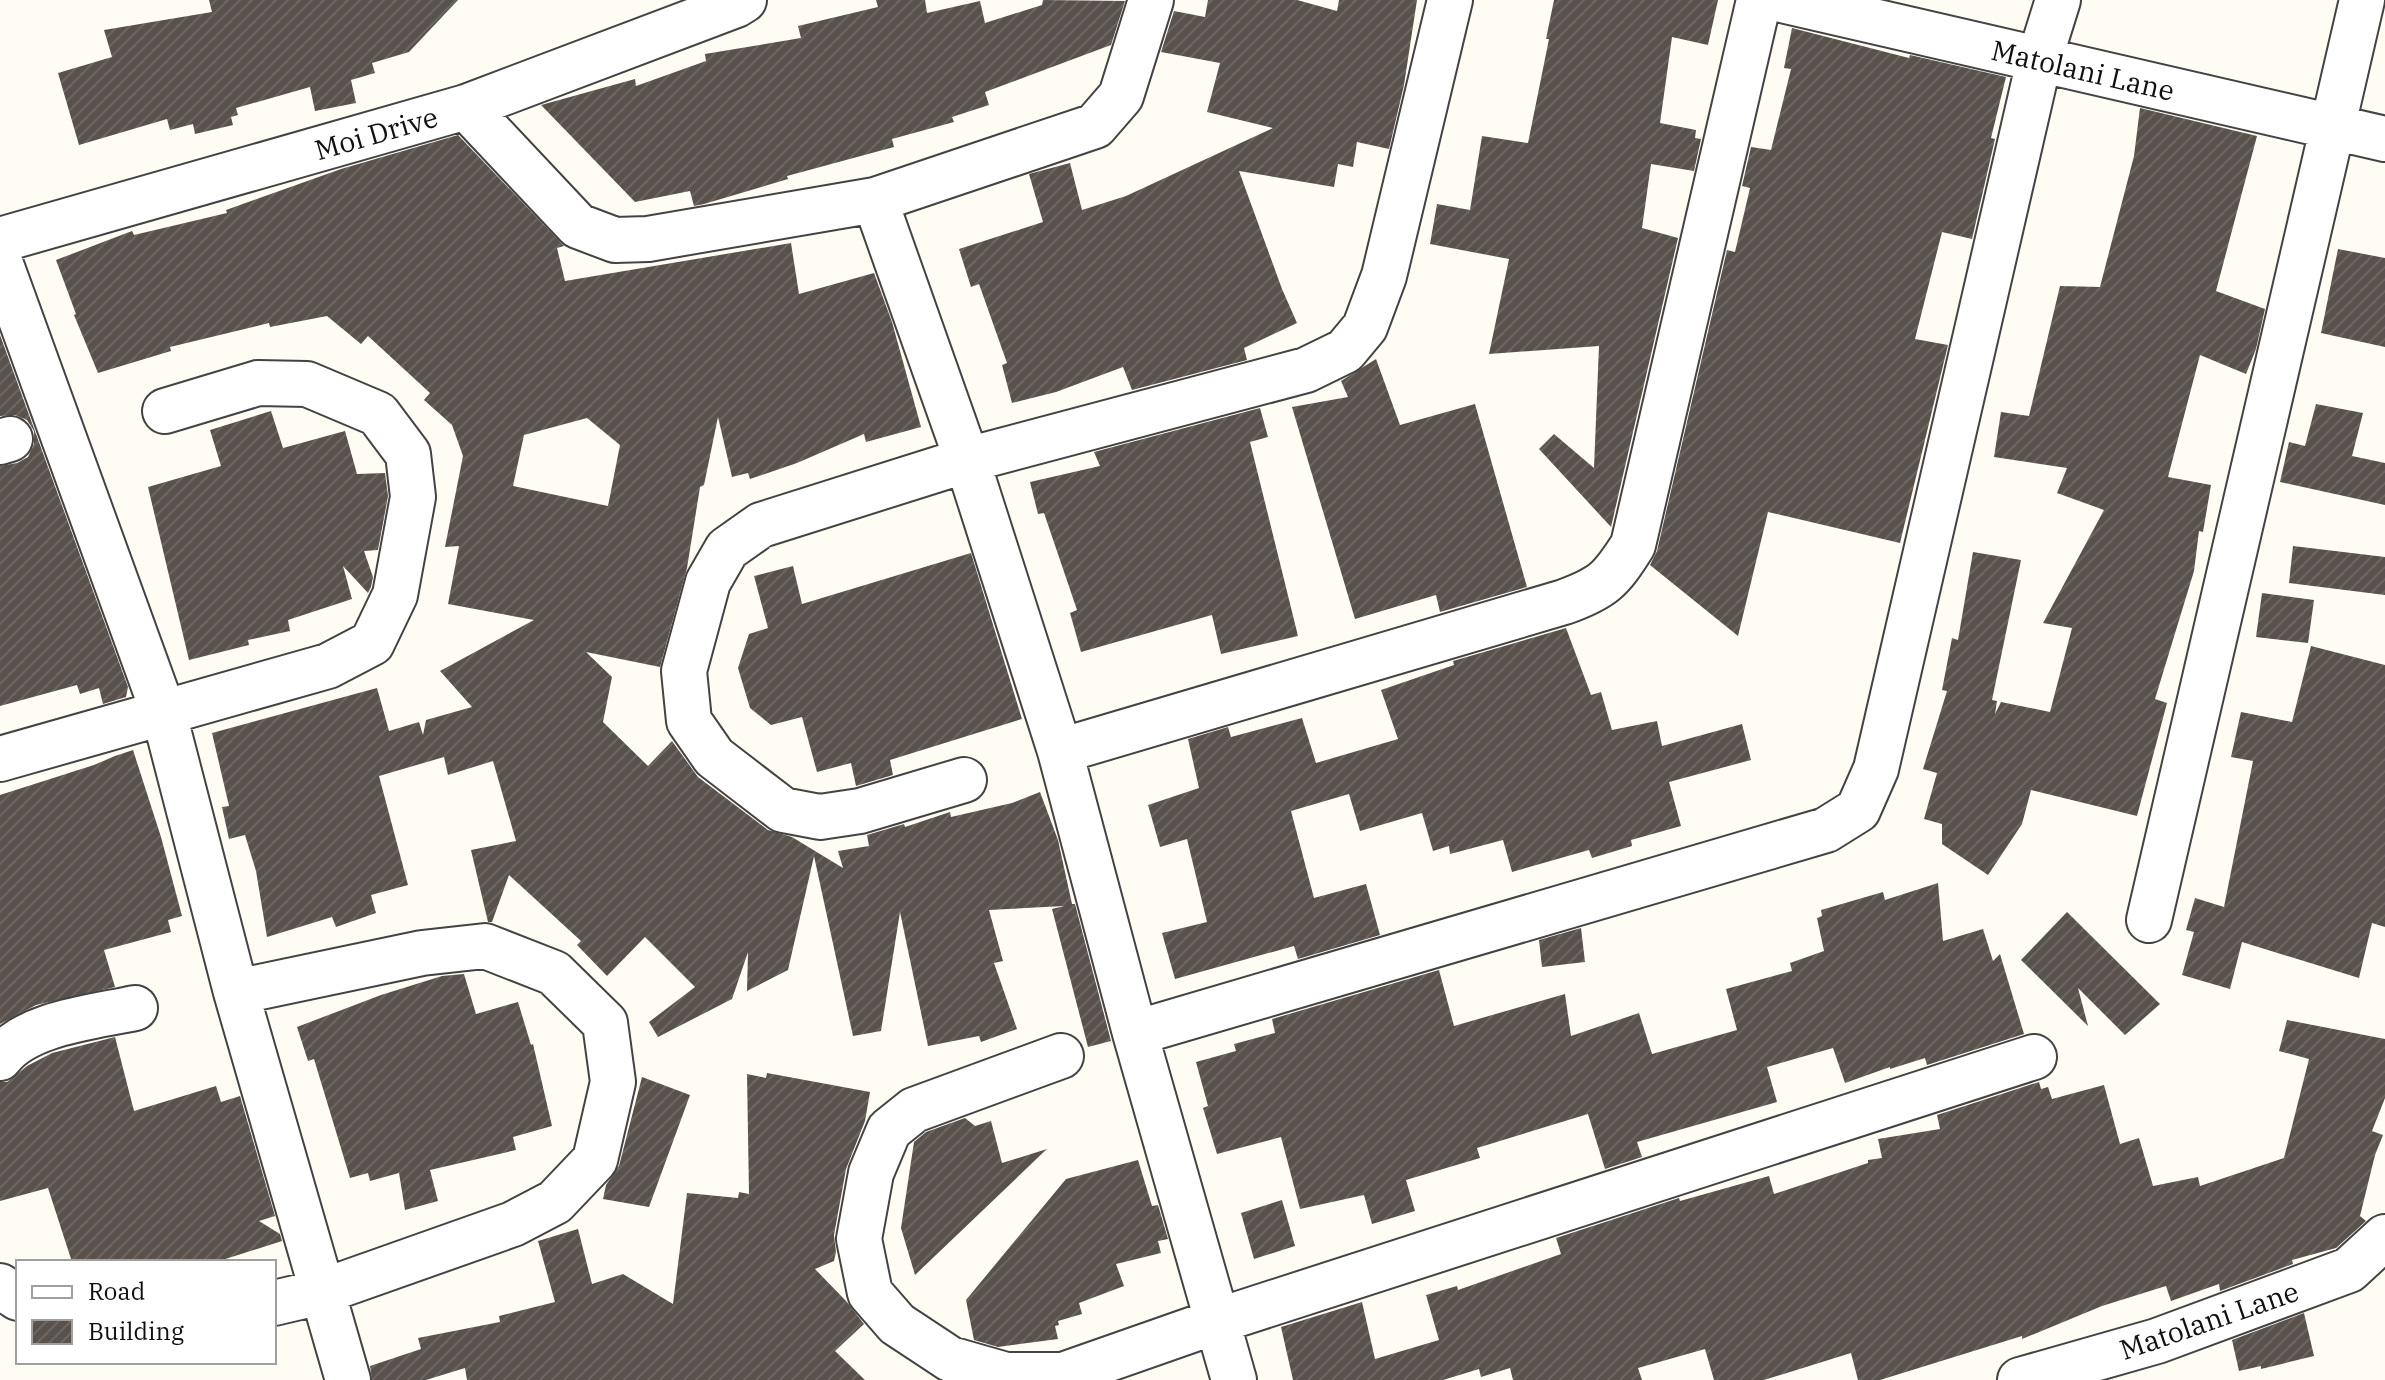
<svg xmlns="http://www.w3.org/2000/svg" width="2385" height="1380" font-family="'IBM Plex Serif',serif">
<defs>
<pattern id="building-hatch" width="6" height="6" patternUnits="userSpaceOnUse" patternTransform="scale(2)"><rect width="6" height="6" fill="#59514c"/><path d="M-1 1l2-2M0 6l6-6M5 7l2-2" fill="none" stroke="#6c6561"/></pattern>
</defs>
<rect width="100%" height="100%" fill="#fffdf3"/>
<!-- building -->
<path fill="url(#building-hatch)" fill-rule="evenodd" d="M209,0H458L409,52L372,63L375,73L351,80L356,103L315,111L310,87L236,108L238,115L231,117L233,125L195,134L193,124L170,130L167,119L79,145L58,73L112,57L104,30L212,12Z
M876,0H925L927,13L980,1L985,23L1042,5L1043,0L1125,1L1111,45L985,92L989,105L952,117L954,122L892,139L894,147L787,176L788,179L704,204L694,206L690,191L635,202L541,105L635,79L636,86L706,61L705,54L801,38L798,26L878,7Z
M1208,0H1297L1337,11L1339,0H1417L1404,85L1389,149L1357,142L1353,167L1338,164L1334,187L1239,171L1282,289L1297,323L1244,348L1247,360L1132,390L1123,367L1056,392L1012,403L1002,365L1007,363L979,284L971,287L959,249L1043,222L1029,174L1070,163L1082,210L1126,196L1273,128L1207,112L1220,63L1161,52L1174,11L1205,17Z
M1554,0H1718L1708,45L1672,37L1660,123L1696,130L1695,138L1701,139L1694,171L1651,164L1642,228L1678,238L1611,527L1539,449L1554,434L1594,468L1599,346L1489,354L1509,259L1430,244L1437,204L1470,210L1482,136L1528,143L1549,39H1546Z
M1792,28L1909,58L1910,55L2006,77L1991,138L1995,139L1972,239L1942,232L1915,339L1948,345L1900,543L1768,512L1738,636L1650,565L1657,551L1727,250L1735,252L1750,188L1742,186L1751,147L1771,150L1791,69L1784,68Z
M2140,108L2257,136L2216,291L2265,309L2256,349L2246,374L2200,355L2168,477L2211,485L2203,532L2199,531L2194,571L2155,699L2167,703L2137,816L2031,790L2022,824L1988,875L1942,844V824L1924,819L1937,773L1923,769L1947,691L1942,690L1952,638L1958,640L1973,552L2021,560L1992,700L1997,701L1995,714L2001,702L2050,712L2072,628L2043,623L2104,510L2057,493L2067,468L1994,457L2001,412L2029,416L2060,286L2100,287L2134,156Z
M458,135L564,246L557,248L565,281L791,243L799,294L874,273L892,322L921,427L866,442L864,434L797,463L750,479L748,473L732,477L718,417L704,485L700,487L687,568L660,667L586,652L612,677L603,722L648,766L672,741L698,777L768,830L792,837L843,868L838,851L869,846L867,835L904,824L905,827L950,812L951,817L1012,803L1040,792L1058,840L1072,904H1075L1111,1041L1088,1047L1052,909L1064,906L989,910L1003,961L994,963L1017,1029L981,1042L979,1036L928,1046L900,912L881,1031L853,1036L814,856L788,970L747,991L748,952L732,999L658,1037L649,1022L695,987L645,937L607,976L577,945L581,941L509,875L492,922H488L471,850L516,841L493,761L448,775L444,757L379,776L408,885L371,895L376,913L336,927L332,917L267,937L256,871L245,835L229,839L222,807L229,806L212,733L377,688L389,731L419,722L423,735L426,720L472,707L440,671L534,620L448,604L459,546L445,547L463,456L452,425L424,400L430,393L368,336L361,344L327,316L270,327L269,323L170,347L171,351L98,373L74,315L76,314L56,260L132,231L134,235L227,213L226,210L341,169ZM587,418L620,445L608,506L513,486L524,435Z
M2338,249L2385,258V347L2321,333Z
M0,335L128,687L126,697L103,704L99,688L80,694L77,685L0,706V466L17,463L28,457L34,444V431L27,420L15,415L0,416Z
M1376,359L1400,425L1475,404L1527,587L1440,612L1436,595L1355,619L1292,407L1348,397L1341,381Z
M2316,404L2363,413L2352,456L2385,463V505L2280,482L2289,442L2305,446Z
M1260,408L1268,437L1250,442L1298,636L1221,654L1212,615L1081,652L1070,613L1077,610L1044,513L1038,514L1030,482L1100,466L1094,452Z
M271,411L283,448L345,431L357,474L385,473L388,496L378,550L364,551L373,577L371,587L368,593L343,566L352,599L288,620L290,631L248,640L249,645L189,660L148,487L221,466L210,430Z
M2293,546L2385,557V595L2289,583Z
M971,553L1022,719L890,760L893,775L856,786L851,763L817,772L802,717L771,725L750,708L738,668L749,634L768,628L754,576L793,566L802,604Z
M2262,593L2314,600L2308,643L2256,637Z
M1566,628L1591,695L1601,692L1612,730L1657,721L1662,746L1742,724L1751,760L1669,782L1681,826L1631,840L1632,846L1592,858L1589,850L1512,872L1503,840L1450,854L1449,846L1433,851L1422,813L1360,831L1349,794L1291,811L1314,898L1366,884L1380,935L1298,959L1294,946L1175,979L1162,933L1207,922L1187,839L1160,847L1148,805L1199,788L1188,739L1228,727L1231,737L1302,718L1316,763L1398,739L1381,690L1454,665L1453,661Z
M2311,646L2385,665V927L2372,923L2359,978L2242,942L2230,989L2182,975L2194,932L2186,930L2195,898L2224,907L2253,761L2231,757L2241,712L2292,722Z
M133,750L161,837L182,916L168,920L171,932L104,950L115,987L36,1005L0,1024V795L94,765L115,756L114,753L115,756Z
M1938,883L1943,941L1983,929L1993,961L2000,954L2024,1034L1927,1065L1925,1058L1890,1069V1067L1845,1083L1833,1048L1767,1067L1777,1102L1637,1142L1642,1157L1605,1169L1588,1114L1477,1148L1480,1158L1406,1180L1415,1211L1372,1224L1364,1195L1300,1209L1281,1137L1217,1154L1203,1108L1208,1106L1196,1062L1236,1051L1234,1044L1275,1033L1272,1019L1439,970L1454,1026L1565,994L1571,1036L1639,1013L1652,1054L1737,1030L1726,989L1792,971L1790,963L1824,951L1817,918L1822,916L1821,910L1883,892L1885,900Z
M2067,912L2160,1004L2125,1035L2078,988L2088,1026L2021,960Z
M1581,928L1585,962L1542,967L1539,940Z
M464,974L476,1014L518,1002L531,1045L533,1044L552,1126L513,1137L516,1150L430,1170L438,1201L405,1210L399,1173L370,1181L368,1173L350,1178L314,1059L308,1061L297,1027L381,995L442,976Z
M2287,1020L2385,1039V1098L2372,1131L2383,1135L2375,1155L2360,1216L2366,1221L2336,1248L2292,1260L2293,1264L2220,1291L2219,1284L2171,1301L2166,1286L2102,1306L2022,1339V1336L1880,1380H1858L1851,1353L1764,1380H1714L1705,1349L1638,1368L1642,1380H1513L1510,1368L1481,1377L1479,1369L1443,1380H1293L1281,1327L1362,1302L1375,1359L1439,1340L1426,1295L1457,1286L1458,1290L1561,1254L1556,1238L1679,1198L1680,1201L1769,1176L1774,1194L1868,1163V1160L1882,1158L1878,1139L1940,1129L1937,1115L2039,1082L2041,1089L2048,1087L2052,1099L2104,1085L2120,1144L2139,1138L2153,1186L2198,1177L2200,1186L2284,1158L2309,1059L2279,1051Z
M115,1037L134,1111L216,1086L221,1102L240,1096L275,1216L259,1221L280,1234L282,1241L216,1262H72L48,1188L0,1201V1082H7L27,1066L52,1053Z
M767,1073L870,1092L865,1121L846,1169L834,1235L836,1252L834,1261L815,1269L847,1302L864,1324L835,1351L865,1380H467L465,1368L426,1380H372L370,1366L421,1349L418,1338L500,1322L499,1316L555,1302L538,1241L578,1229L592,1284L623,1274L673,1304L687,1193L738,1198L739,1192L749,1194L747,1074L766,1078Z
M642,1077L690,1095L649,1207L603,1199L606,1185L619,1166Z
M965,1118L975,1126L991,1121L1002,1163L1047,1149L915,1275L901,1228L914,1142L926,1132Z
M1138,1160L1152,1206L1158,1205L1168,1239L1158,1241L1161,1253L1116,1264L1124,1286L1079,1303L1082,1314L1058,1321L1059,1325L1055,1326L1058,1339L998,1347L974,1340L966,1300L1066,1179Z
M1282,1200L1295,1246L1254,1259L1241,1213Z
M2304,1313L2314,1356L2261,1369V1366L2239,1371L2232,1340Z"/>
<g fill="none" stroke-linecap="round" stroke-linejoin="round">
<defs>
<path id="minor" d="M1782,0L2385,139
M466,107L578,226L615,240L648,239L875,200L1095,126L1121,96L1151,0
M875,200L967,460L1060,751L1135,1033L1234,1380
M0,240L466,107L736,5L744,0
M0,262L164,714L236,992L348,1380
M0,442L10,439
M1060,751L1564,602C1603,588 1611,580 1633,545L1759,0
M0,759L328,666L372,643L395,595L413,497L408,454L378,414L307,384L258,383L165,411
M964,780L860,811L820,817L783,810L714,757L689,721L684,671L708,582L727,549L761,525L967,460L1306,370L1345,351L1365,327L1384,276L1450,0
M2149,920L2362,0
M236,992L422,953L485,946L554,973L605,1023L613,1082L595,1160L555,1202L513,1224L321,1292L274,1303
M1135,1033L1826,830L1858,810L1876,769L2039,61L2058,0
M1061,1056L914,1110L889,1130L871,1173L859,1239L870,1293L897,1324L950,1359L1006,1375H1063L1217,1321L2034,1057
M0,1058C26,1023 94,1017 135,1008
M0,1286L18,1298
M2020,1380L2157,1341L2349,1270L2385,1237"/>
</defs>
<!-- minor casing -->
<use href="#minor" stroke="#434343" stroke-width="48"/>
<!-- minor -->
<use href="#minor" stroke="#fff" stroke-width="44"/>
</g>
<g text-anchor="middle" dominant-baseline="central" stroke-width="8" stroke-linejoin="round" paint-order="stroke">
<!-- street labels -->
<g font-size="28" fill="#101010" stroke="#fff">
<text transform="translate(2083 70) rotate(13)">Matolani Lane</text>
<text transform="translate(376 133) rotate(-16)">Moi Drive</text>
<text transform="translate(2209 1320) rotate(-19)">Matolani Lane</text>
</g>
</g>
<!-- legend -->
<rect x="16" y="1260" width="260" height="104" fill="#ffffff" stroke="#9f9f9f" stroke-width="2"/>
<rect x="32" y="1286" width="40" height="12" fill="#ffffff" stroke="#9f9f9f" stroke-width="2"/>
<text x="88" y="1300" font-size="24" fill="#101010">Road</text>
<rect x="32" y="1320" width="40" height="24" fill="url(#building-hatch)" stroke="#9f9f9f" stroke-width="2"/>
<text x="88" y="1340" font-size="24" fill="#101010">Building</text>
</svg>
